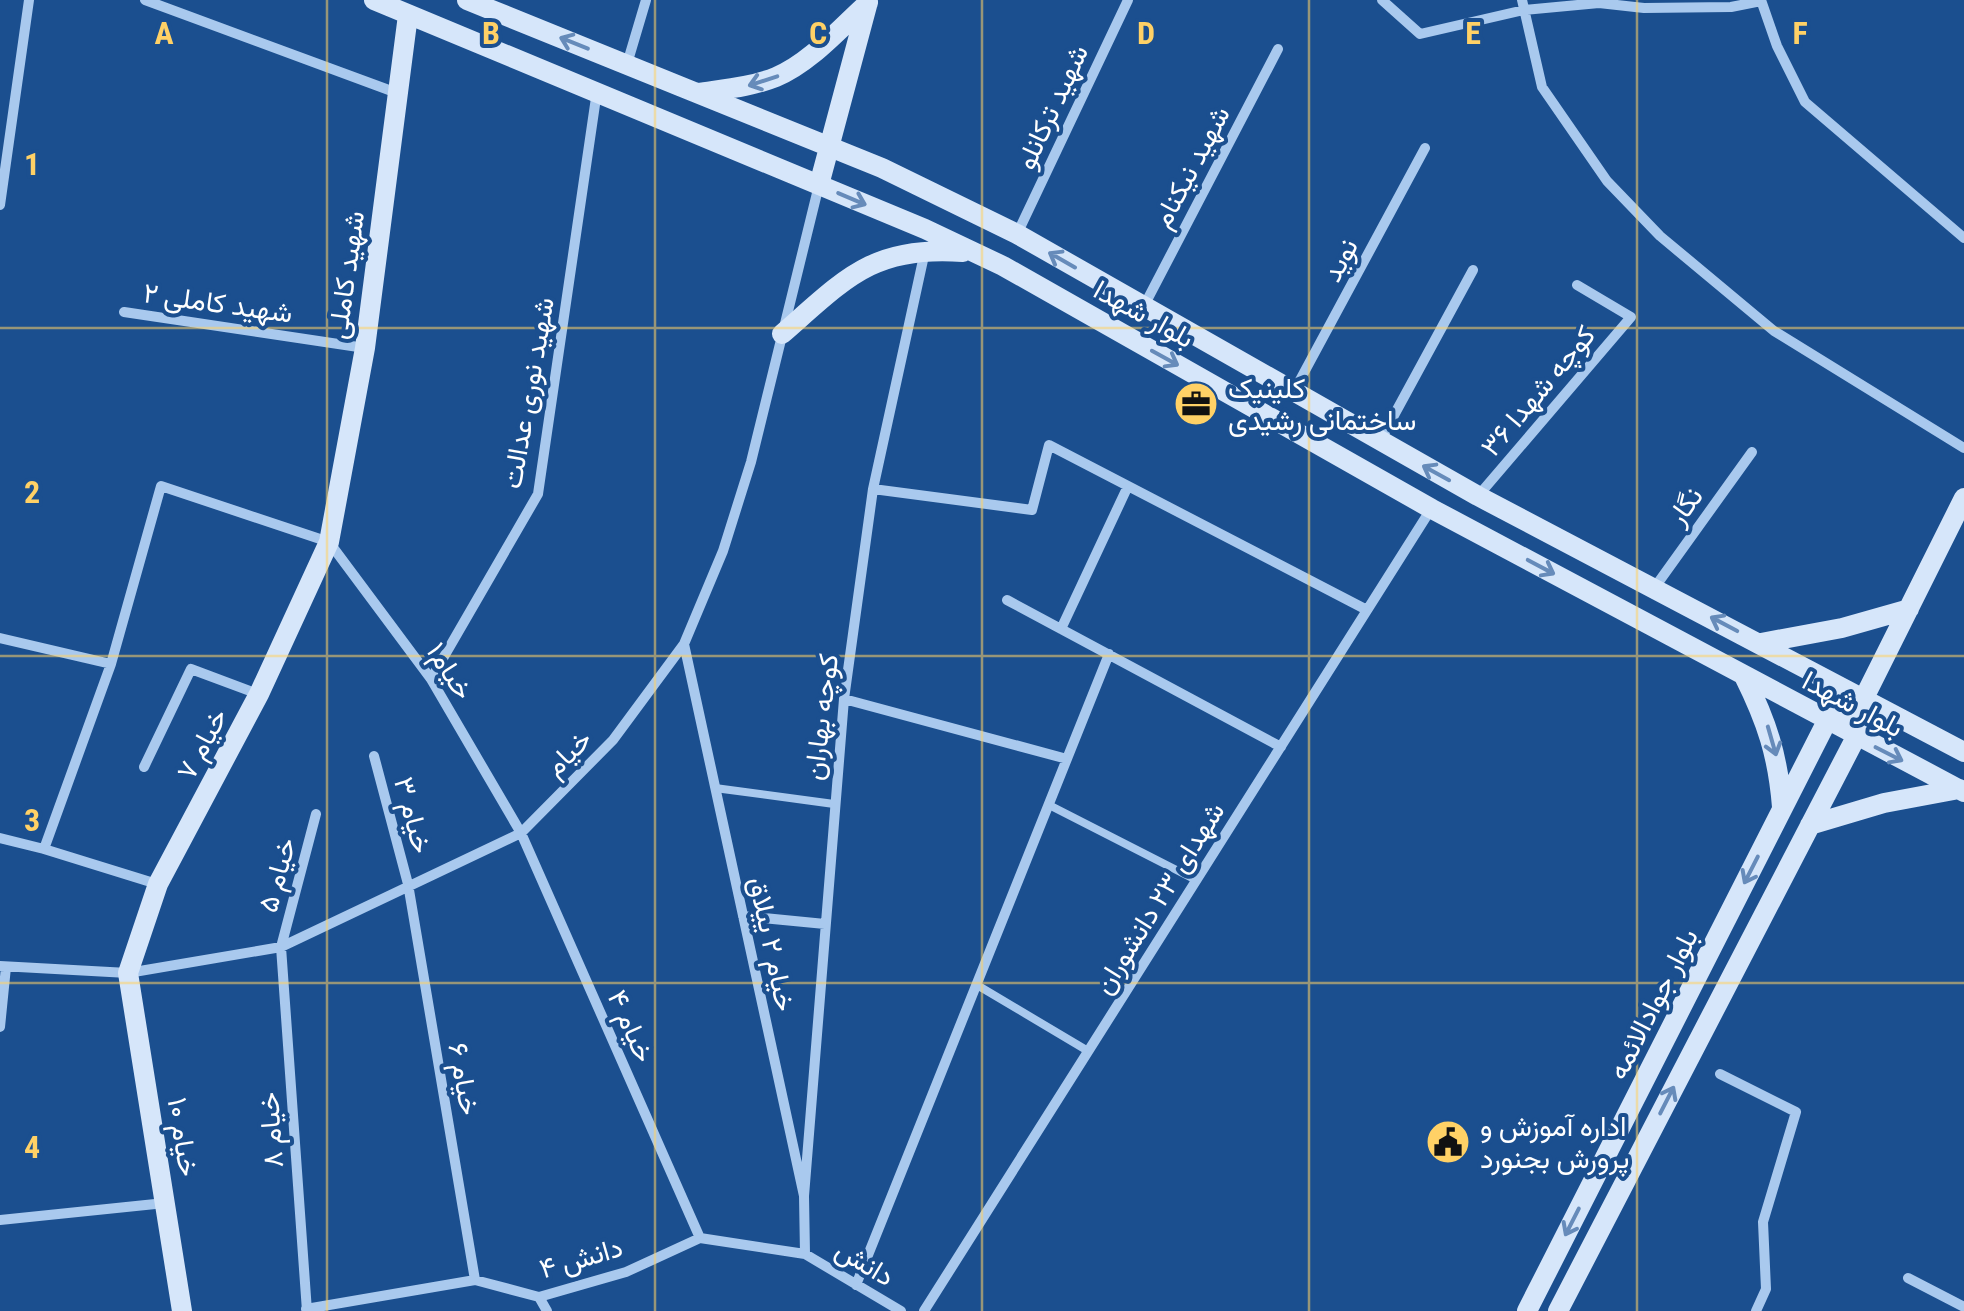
<svg xmlns="http://www.w3.org/2000/svg" width="1964" height="1311" font-family="'Roboto Condensed',Vazirmatn,sans-serif">
<rect width="100%" height="100%" fill="#1b4f8f"/>
<g fill="none" stroke-linecap="round" stroke-linejoin="round">
<!-- lane -->
<path stroke="#a9c9ee" stroke-width="8" d="M715,788L834,804
M1049,805L1196,880
M977,985L1088,1051"/>
<!-- street -->
<path stroke="#a9c9ee" stroke-width="10" d="M145,0L397,93
M1382,0L1420,34L1524,10L1599,3L1644,8L1731,7L1761,1
M1522,0L1542,87L1607,181L1660,236L1774,331L1964,448
M1761,0L1777,46L1805,102L1964,238
M627,64L646,0
M0,205L29,0
M1017,234L1128,0
M1144,306L1278,49
M124,312L365,348
M1293,393L1425,148
M1380,441L1473,270
M873,489L1032,510L1049,445L1367,610
M1478,496L1631,317L1577,285
M1655,587L1752,452
M1007,600L1281,747
M1061,629L1128,486
M0,638L111,664
M684,644L804,1196L805,1254
M431,679L538,494L597,91
M844,699L1067,759
M374,756L408,884L475,1280
M144,767L191,669L258,694
M0,838L44,849L157,884
M44,849L111,664L161,486L329,542L431,679L521,833L700,1238
M743,916L825,924
M0,966L128,973L281,947L521,833L613,740L684,644L723,551L751,462L819,185
M0,1027L6,967
M1720,1074L1796,1112L1763,1222L1766,1289L1756,1311
M804,1196L844,699L873,489L925,251
M0,1220L165,1203
M1908,1278L1964,1307
M856,1285L1109,654
M539,1297L547,1311
M306,1309L475,1280L539,1297L626,1272L700,1238L805,1254L901,1311
M307,1311L281,947L316,814
M924,1311L1431,509"/>
<!-- secondary -->
<path stroke="#d6e6fa" stroke-width="20" d="M374,0L925,229L1003,266L1432,509L1964,792
M467,0L882,168L1017,234L1478,496L1964,752
M698,93C725,89 751,87 776,77C810,63 840,28 868,3
M819,185L868,2
M782,334C845,279 873,245 963,252
M1761,643L1842,628L1909,609
M1744,676C1767,722 1778,756 1782,807
M1863,700L1964,498
M1810,825L1884,803L1959,789
M182,1311L128,973L158,884L259,694L329,542L365,348L408,15
M1527,1311L1827,721L1863,700L1856,737L1558,1311"/>
</g>
<!-- one-way arrows -->
<defs><path id="oneway-shaft" d="M-6 0H5M1.5-3L5.5 0L1.5 3" fill="none" stroke-width="1.6" stroke-linecap="round" stroke-linejoin="round" transform="scale(2.5)"/></defs>
<g stroke="#668bba">
<use href="#oneway-shaft" transform="translate(574 43) rotate(-158)"/>
<use href="#oneway-shaft" transform="translate(763 81) rotate(162)"/>
<use href="#oneway-shaft" transform="translate(852 199) rotate(23)"/>
<use href="#oneway-shaft" transform="translate(1062 260) rotate(-150)"/>
<use href="#oneway-shaft" transform="translate(1165 358) rotate(29)"/>
<use href="#oneway-shaft" transform="translate(1436 473) rotate(-151)"/>
<use href="#oneway-shaft" transform="translate(1541 567) rotate(28)"/>
<use href="#oneway-shaft" transform="translate(1724 624) rotate(-152)"/>
<use href="#oneway-shaft" transform="translate(1772 741) rotate(74)"/>
<use href="#oneway-shaft" transform="translate(1889 754) rotate(27)"/>
<use href="#oneway-shaft" transform="translate(1751 870) rotate(117)"/>
<use href="#oneway-shaft" transform="translate(1667 1100) rotate(-63)"/>
<use href="#oneway-shaft" transform="translate(1572 1222) rotate(117)"/>
</g>
<!-- grid -->
<path fill="none" stroke="#ffd166" stroke-width="2.5" stroke-opacity="0.55" d="M327,0V1311M655,0V1311M982,0V1311M1309,0V1311M1637,0V1311M0,328H1964M0,656H1964M0,983H1964"/>
<!-- icons -->
<defs>
<symbol id="office-disc" viewBox="-11 -11 22 22"><circle r="9.5" fill="#ffd166" stroke="#1b4f8f"/><path d="M-6-3h4V-5.5h4V-3h4V5H-6ZM-1-4.5V-3h2v-1.5ZM-6 0V1H6V0Z" fill="#111"/></symbol>
<symbol id="civic-disc" viewBox="-11 -11 22 22"><circle r="9.5" fill="#ffd166" stroke="#1b4f8f"/><path d="M-.6-6.5H3V-4.5H.6V-3L4-1V1h2V6H-6V1h2V-1L-.6-3ZM-1.2 2.5V6h2.4V2.5Z" fill="#111"/></symbol>
</defs>
<g fill-rule="evenodd">
<use href="#office-disc" x="1171" y="379" width="50" height="50"/>
<use href="#civic-disc" x="1423" y="1117" width="50" height="50"/>
</g>
<g text-anchor="middle" dominant-baseline="central" stroke-width="8" stroke-linejoin="round" paint-order="stroke">
<!-- street labels -->
<g font-size="28" fill="#fff" stroke="#1b4f8f">
<text transform="translate(1052 107) rotate(-65)">شهید ترکانلو</text>
<text transform="translate(1191 167) rotate(-62)">شهید نیکنام</text>
<text transform="translate(1340 260) rotate(-62)">نوید</text>
<text transform="translate(346 275) rotate(-82)">شهید کاملی</text>
<text transform="translate(218 303) rotate(8)">شهید کاملی ۲</text>
<text transform="translate(1144 314) rotate(29)">بلوار شهدا</text>
<text transform="translate(1538 391) rotate(-50)">کوچه شهدا ۳۶</text>
<text transform="translate(528 393) rotate(-80)">شهید نوری عدالت</text>
<text transform="translate(1685 506) rotate(-54)">نگار</text>
<text transform="translate(450 671) rotate(57)">خیام۱</text>
<text transform="translate(1853 704) rotate(28)">بلوار شهدا</text>
<text transform="translate(821 717) rotate(-83)">کوچه بهاران</text>
<text transform="translate(202 744) rotate(-62)">خیام ۷</text>
<text transform="translate(568 753) rotate(-45)">خیام</text>
<text transform="translate(413 815) rotate(75)">خیام ۳</text>
<text transform="translate(277 875) rotate(-75)">خیام ۵</text>
<text transform="translate(1159 898) rotate(-58)">شهدای ۲۳ دانشوران</text>
<text transform="translate(772 944) rotate(78)">خیام ۲ ییلاق</text>
<text transform="translate(1653 1004) rotate(-63)">بلوار جوادالائمه</text>
<text transform="translate(631 1026) rotate(66)">خیام ۴</text>
<text transform="translate(464 1079) rotate(80)">خیام ۶</text>
<text transform="translate(271 1130) rotate(-94)">خیام ۸</text>
<text transform="translate(183 1137) rotate(81)">خیام ۱۰</text>
<text transform="translate(581 1258) rotate(-16)">دانش ۴</text>
<text transform="translate(865 1263) rotate(31)">دانش</text>
</g>
<!-- poi labels -->
<g font-size="28" fill="#fff" stroke="#1b4f8f" text-anchor="start">
<text x="1228" y="388">کلینیک<tspan x="1228" dy="32">ساختمانی رشیدی</tspan></text>
<text x="1480" y="1126">اداره آموزش و<tspan x="1480" dy="32">پرورش بجنورد</tspan></text>
</g>
</g>
<g font-size="32" text-anchor="middle" font-weight="bold" fill="#ffd166" stroke="#1b4f8f" stroke-width="8" stroke-linejoin="round" paint-order="stroke">
<text x="164" y="44">A</text>
<text x="491" y="44">B</text>
<text x="818" y="44">C</text>
<text x="1146" y="44">D</text>
<text x="1473" y="44">E</text>
<text x="1800" y="44">F</text>
<text x="32" y="175">1</text>
<text x="32" y="503">2</text>
<text x="32" y="831">3</text>
<text x="32" y="1158">4</text>
</g>
</svg>
